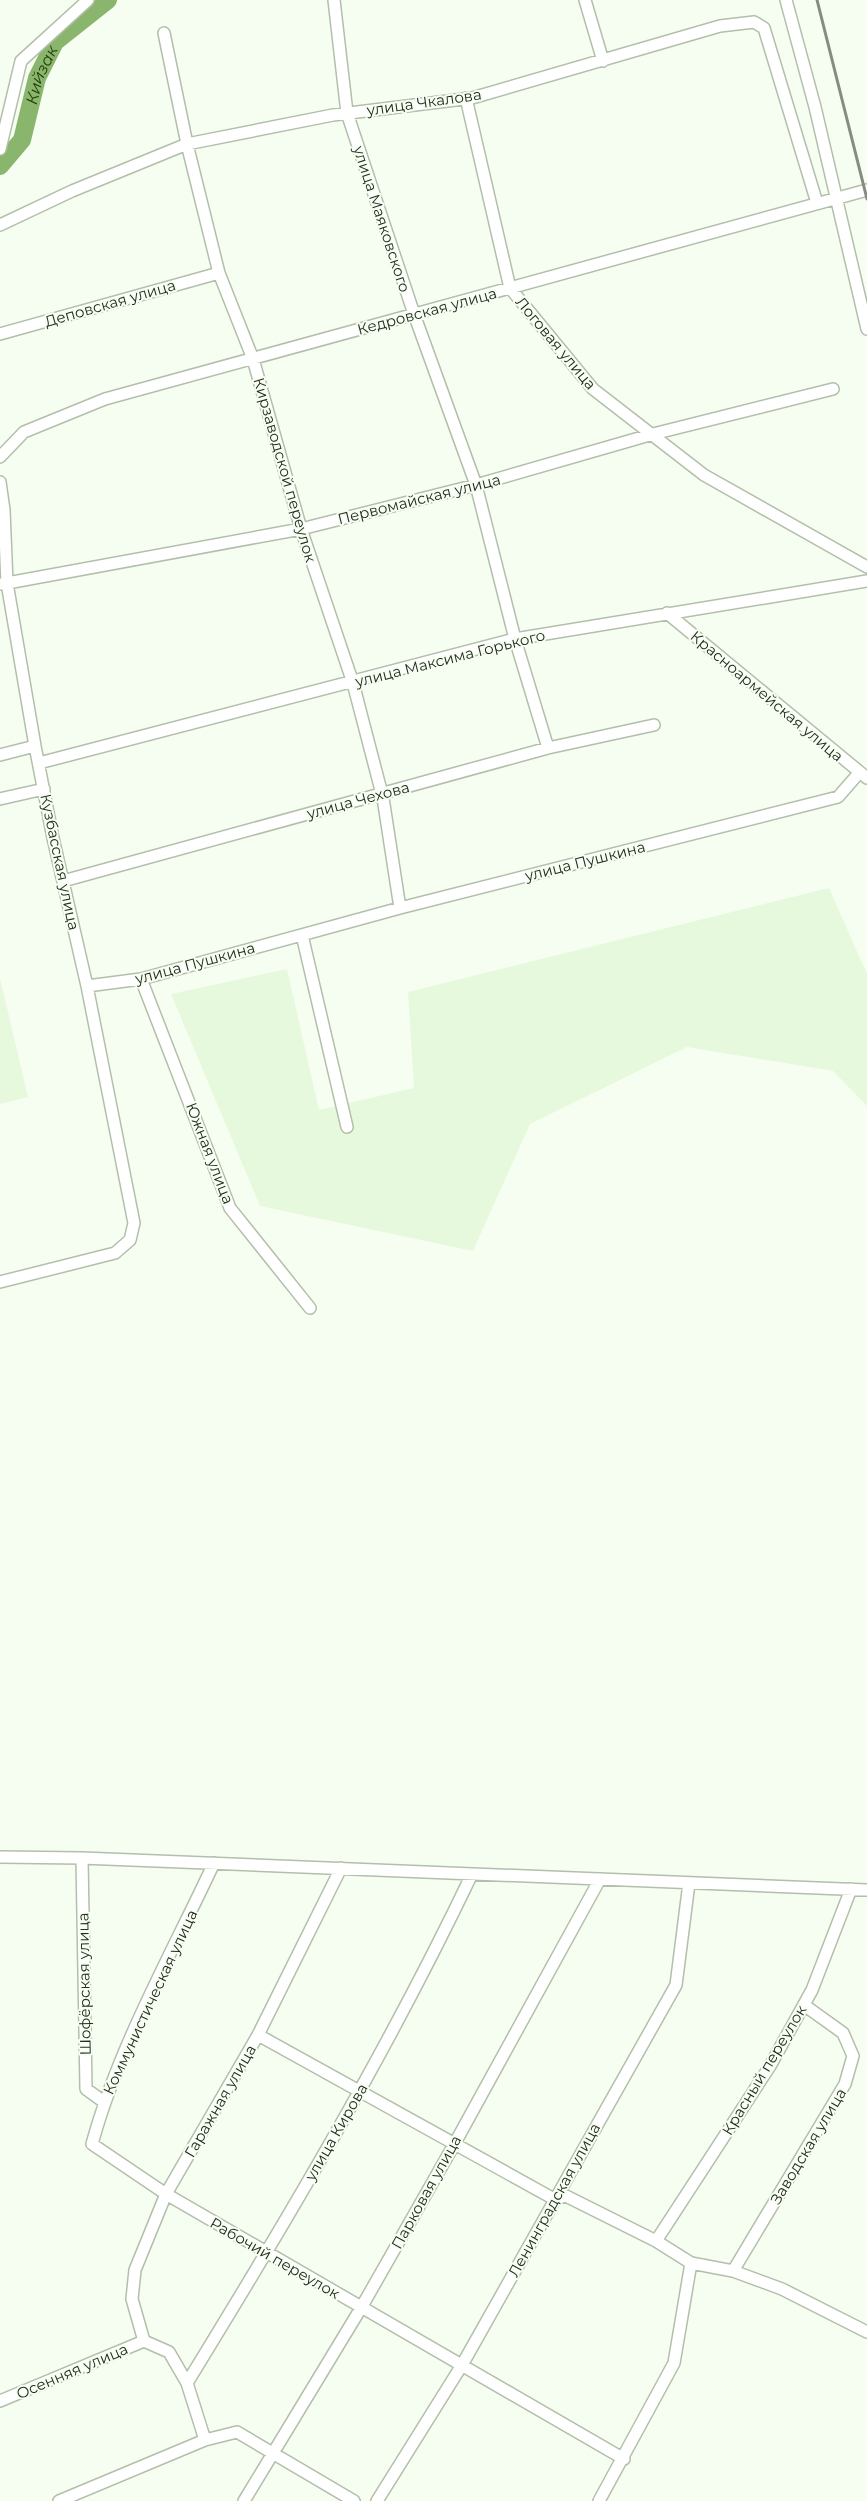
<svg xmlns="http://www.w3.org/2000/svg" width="867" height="2501" font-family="Montserrat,sans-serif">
<rect width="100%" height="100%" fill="#f6fef1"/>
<!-- built -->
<path fill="#e7f9dc" d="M829,888L867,974V1106L833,1071L687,1047L530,1124L473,1251L260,1206L171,994L287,969L319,1110L414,1088L408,992Z
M0,978L28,1097L0,1104Z"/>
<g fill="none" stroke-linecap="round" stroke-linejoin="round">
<!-- river -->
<path stroke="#8ab56c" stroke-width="18" id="s1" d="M0,166L22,140L37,78L55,42L108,0"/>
<defs>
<path id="minor" d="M334,0L347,113L414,314L476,485L515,639L548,748
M585,0L603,61
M786,0L815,107L867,329
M164,33L187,144L219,273L253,359L301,529L353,683L383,798L400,908
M466,98L510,288L593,389L704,475L867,567
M0,149L21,61L88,0
M0,225L72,191L187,144L333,115L472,98L720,26L754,22L764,28L817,203
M0,334L219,273
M0,457L24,432L105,399L867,190
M0,482L4,510L7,583L35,746L53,838L87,986L134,1223L130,1240L115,1253L0,1282
M2,584L301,529L476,485L653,434L833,389
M667,613L867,778
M0,755L35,746
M39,763L515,639L867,581
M0,799L44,789
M63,881L548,748L654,725
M302,935L347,1127
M141,979L230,1208L310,1308
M87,986L141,979L400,908L838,797L859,773
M0,1857L82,1858L867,1890
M82,1858L86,2089L104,2102
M214,1863C171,1955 119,2046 92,2144L166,2194L624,2459
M258,2035L554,2199L566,2196L656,2241L691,2263L733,2271L782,2289L867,2332
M656,2241L770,2066L812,1990L851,1889
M733,2271L845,2084L853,2056L843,2033L804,2005
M144,2341L132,2299L135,2270L166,2194L258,2035L341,1868
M144,2341L169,2352L187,2383L205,2440
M187,2383C289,2217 388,2050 472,1874
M0,2401L144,2341
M59,2501L205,2440L237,2432L354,2501
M244,2501L361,2308L455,2143L600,1879
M377,2501L462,2365L676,1985L689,1883
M599,2501L674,2363L691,2263"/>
</defs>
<!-- minor casing -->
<use href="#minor" stroke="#b2bfaa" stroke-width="14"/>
<!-- minor -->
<use href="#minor" stroke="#fff" stroke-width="11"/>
<!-- rail -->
<path stroke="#868c82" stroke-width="3" d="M817,0L867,199"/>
</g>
<g text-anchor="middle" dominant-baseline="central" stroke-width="4" stroke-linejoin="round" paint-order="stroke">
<!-- street labels -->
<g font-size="15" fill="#252a22" stroke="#f6fef1">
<text transform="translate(424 102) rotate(-8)">улица Чкалова</text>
<text transform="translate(382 219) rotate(72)">улица Маяковского</text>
<text transform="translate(110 303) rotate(-16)">Деповская улица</text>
<text transform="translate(427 311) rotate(-15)">Кедровская улица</text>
<text transform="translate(556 343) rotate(50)">Логовая улица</text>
<text transform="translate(285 470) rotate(74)">Кирзаводской переулок</text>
<text transform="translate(419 499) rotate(-14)">Первомайская улица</text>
<text transform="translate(450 658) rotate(-14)">улица Максима Горького</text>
<text transform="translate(767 696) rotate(40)">Красноармейская улица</text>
<text transform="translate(358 800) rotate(-15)">улица Чехова</text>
<text transform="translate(585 861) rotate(-14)">улица Пушкина</text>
<text transform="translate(60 862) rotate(78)">Кузбасская улица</text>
<text transform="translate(195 963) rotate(-15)">улица Пушкина</text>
<text transform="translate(210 1153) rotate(69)">Южная улица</text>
<text transform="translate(84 1984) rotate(-91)">Шофёрская улица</text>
<text transform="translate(150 2002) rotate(-65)">Коммунистическая улица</text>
<text transform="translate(764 2070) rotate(-59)">Красный переулок</text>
<text transform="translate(220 2101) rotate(-60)">Гаражная улица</text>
<text transform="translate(336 2132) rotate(-60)">улица Кирова</text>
<text transform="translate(808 2146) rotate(-59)">Заводская улица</text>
<text transform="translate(426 2192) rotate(-61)">Парковая улица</text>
<text transform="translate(554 2200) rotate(-61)">Ленинградская улица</text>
<text transform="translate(275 2258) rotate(30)">Рабочий переулок</text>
<text transform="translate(72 2371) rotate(-23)">Осенняя улица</text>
</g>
<!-- water labels -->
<g font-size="16" font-style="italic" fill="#223d08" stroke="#f6fef1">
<text stroke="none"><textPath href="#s1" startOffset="102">Кийзак</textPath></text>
</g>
</g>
</svg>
